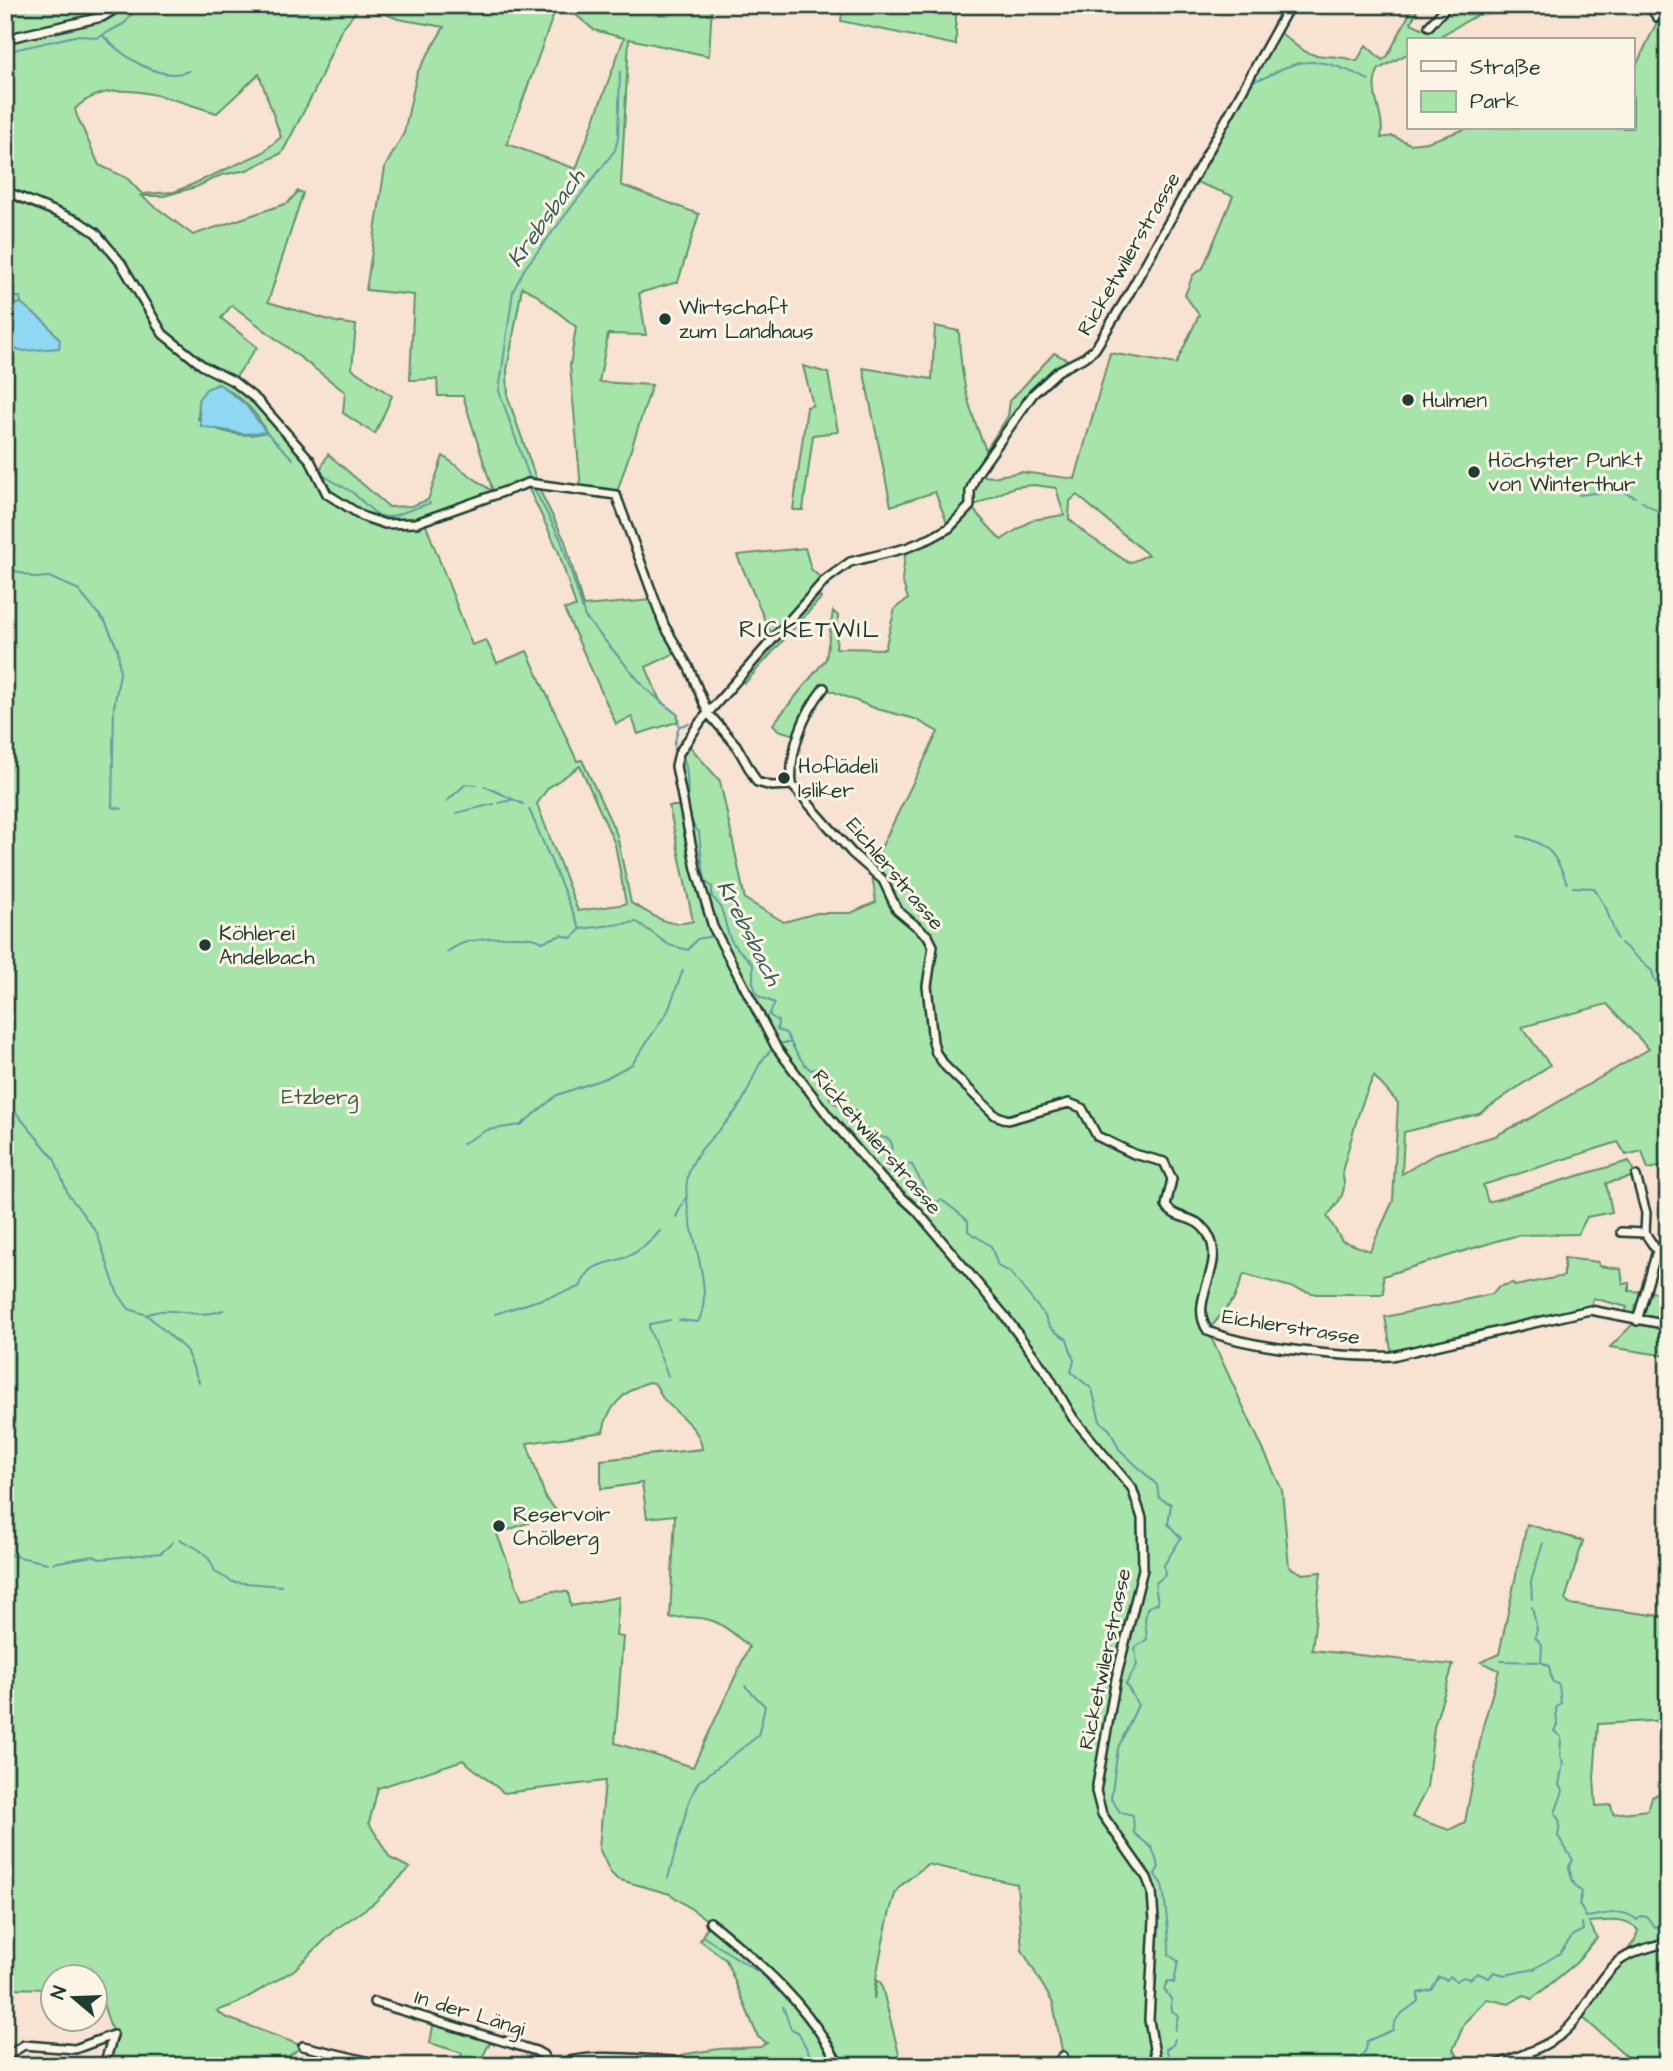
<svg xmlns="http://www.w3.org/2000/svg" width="1673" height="2071" font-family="'Architects Daughter',sans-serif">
<rect width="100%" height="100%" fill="#f8e2d2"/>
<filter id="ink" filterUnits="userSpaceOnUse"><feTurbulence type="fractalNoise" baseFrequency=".0143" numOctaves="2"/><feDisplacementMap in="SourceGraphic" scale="14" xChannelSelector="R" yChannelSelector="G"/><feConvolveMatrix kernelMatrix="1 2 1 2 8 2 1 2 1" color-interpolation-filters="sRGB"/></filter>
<g filter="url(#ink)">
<!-- green -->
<path fill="#a7e4aa" stroke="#63906f" stroke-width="2" fill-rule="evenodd" d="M5,5H361L341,30L315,90L282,153L247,170L221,175L196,187L164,196H141L193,235L288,203L298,191L303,193L268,302L336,322L356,325L352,369L392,396L375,434L343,413L345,392L232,305L221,318L257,347L233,381C265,406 300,439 317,476L328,454L389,507L411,506L428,500L443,456L493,492L463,396H438L437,379L410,380L414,295L366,290L385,167L404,133L417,73L444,27L398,19L363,5H557L507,144L576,169L624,38L594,30L564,5H712L709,56L629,39L621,185L699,214L678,282L639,293L646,335L608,334L599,382L652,385L616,495L581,489L570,366L576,327L534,293L522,287L507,370L508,398L541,493L565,541L583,606L652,600L680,651L646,667L660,701L678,715L677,722L638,734L632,717L616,724L564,609L576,607L558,550L528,487L424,520L472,645L486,640L497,663L527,651L577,761L582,760L617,835L631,903C654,915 667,929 693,921L669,806H681L676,766L685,741L720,781L745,899L784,922L817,913H851L876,902L871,868L938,732L915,719L877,709L824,688L798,736L778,730L773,724L826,659L833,611L838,616L836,648L885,649L895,608L908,599L902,580L906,548L949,528L935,492L891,506L863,368L932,379L935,326L959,331C960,377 968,408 986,450L1008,416L1010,401L1054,353L1074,363L1046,380L977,475L992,477L1021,472L1075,479L1110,353L1176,364L1199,315L1185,295L1193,275L1203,268L1233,196L1193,181L1277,30C1289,39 1301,53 1316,55C1331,57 1342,56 1357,61L1366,45L1382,60L1387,57L1414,5H1419L1411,23L1426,30L1448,5H1495L1433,40H1409V53L1379,69C1366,92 1386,114 1381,138L1393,136L1410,144L1427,142L1469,128H1633V72L1657,22L1649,5H1668V1165L1648,1169L1642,1151L1626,1155L1618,1142L1483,1185L1488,1202L1629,1161L1636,1176L1606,1183L1612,1212L1587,1217L1578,1234L1519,1235L1500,1240L1383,1276L1384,1294H1316L1244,1274L1234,1299L1208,1331L1282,1490L1289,1567L1303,1574L1321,1572L1312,1650L1453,1665L1434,1727L1427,1788L1412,1817L1449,1830L1465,1822L1483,1726L1499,1670L1481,1662L1499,1654L1527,1524L1583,1541L1565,1600L1569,1604L1668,1617V1720L1598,1724L1594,1778L1596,1806L1611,1805L1613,1814L1648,1810L1652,1797L1668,1789V2066H1638L1580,2015L1635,1940L1638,1930C1625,1917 1605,1921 1589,1922L1597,1938L1576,1963L1532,1999L1524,1995L1509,2004L1487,1999L1465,2022L1453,2050L1466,2066H1106C1098,2054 1077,2060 1063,2056L1053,2003L1022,1950L1017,1884L927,1864C918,1873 904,1881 898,1889C891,1896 873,1987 874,1999L877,1980L881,1983L902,2066H551L568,2060L673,2061L686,2054L719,2049L760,2047L767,2043L758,2037L726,1960L700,1940L710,1922L670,1894L617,1879L610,1872L599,1848L605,1781L504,1793L463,1760L378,1788L369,1823L390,1858L410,1868L374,1903L336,1929L294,1970L238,2003L217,2011L225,2017L303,2046L275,2066H104L113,2035L100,1994L95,1993L94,1976H52V1989L5,1988V346L12,349L9,306L5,312ZM259,74L281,137L262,153L191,185L174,192L142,194L127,178L99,165L77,116L75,109C112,72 175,101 217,113ZM217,384C237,394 256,410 266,432C245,439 215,432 198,419C198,399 202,395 217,384ZM1034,485L1056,488L1064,515L1032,520L1001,540L971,507L1014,487ZM1077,495L1148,555L1129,563L1086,534L1069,519L1070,501ZM580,766L615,844L626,904L578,911L537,804L548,788ZM1607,1004L1649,1049L1529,1119L1495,1136L1437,1153L1402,1174L1404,1132L1479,1114L1550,1065L1522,1027ZM1374,1076L1398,1103L1393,1201L1370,1251L1342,1241L1327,1216C1334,1208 1345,1196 1344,1184C1344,1177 1341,1174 1343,1168C1352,1137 1359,1105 1374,1076ZM649,1382L654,1383C659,1388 659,1392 662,1397C675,1414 700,1426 702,1449L601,1460V1489L642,1483L647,1518L675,1515L670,1618C710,1615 720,1620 749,1647L693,1767L615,1743L623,1637L616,1636L619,1597L571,1606L568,1592L552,1591L522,1600L497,1534L558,1512L546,1499L527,1443L603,1432C607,1408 625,1389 649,1382Z
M843,5H956V45L841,21Z
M803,366L828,373L838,432L813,435L803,510H793L807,407L813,405Z
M805,548L811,569L824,581L815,592L821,598L745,683L739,677L773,639L737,555Z
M1564,1258L1598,1262L1599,1266L1621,1269L1623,1284L1629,1283V1291L1668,1293V1356L1610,1347L1636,1321L1624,1317L1627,1307L1593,1298L1590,1310L1392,1355L1385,1317L1492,1294L1498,1287L1513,1283L1515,1286L1564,1276Z
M434,2020L492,2038L479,2064L481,2066H458L462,2053L430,2043Z"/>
<!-- water -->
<path fill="#8fd8f1" stroke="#629aa5" stroke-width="2" d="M21,303L47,324L60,340L59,348L24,351L5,346V312L9,306Z
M219,384L245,404L266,432L244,434L201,426L198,400L206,389Z"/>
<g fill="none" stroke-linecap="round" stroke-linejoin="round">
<!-- stream -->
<path stroke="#629aa5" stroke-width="2" d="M103,36C123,56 159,83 189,71
M5,52L79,35L97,38L125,23L139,5
M1254,80C1265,80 1274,72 1284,68C1315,54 1341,67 1369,80
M5,297H20L21,303
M266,432L293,459
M324,476L352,492L378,516L390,517L430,503
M531,482L499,391L513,291L525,268L615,150L618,138L620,72
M533,487L561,540L585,617L646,689L678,715L679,726L674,745L677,749
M1579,495L1620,490L1635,497
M1641,501L1668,517
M5,567L35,578L49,577L77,589L106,623L118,650L120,673L114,707L112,807L122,809
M748,675L830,583
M680,726L689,724
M681,753C694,773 680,816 699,832C701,850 701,864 706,882L712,887V897C725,907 724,925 730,938C734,948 747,956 753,965V983L758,996L775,1003L769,1015L778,1021L777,1030L786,1033C792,1045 800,1062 811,1070L822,1067L827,1069L831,1082L829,1097L834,1103L858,1112L857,1123L877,1136L889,1139L892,1144L890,1160L912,1165L931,1200L936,1203L941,1200C944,1201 965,1218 968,1221V1231L991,1246L998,1266L1010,1272L1045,1316C1049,1330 1056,1332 1067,1339L1074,1361L1071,1372L1092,1389L1100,1421L1110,1430L1119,1449L1157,1485L1159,1498L1171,1504L1168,1524L1181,1538L1164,1565L1165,1575L1155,1584L1158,1603L1147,1608L1145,1620L1147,1639L1135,1648L1137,1665L1126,1684L1138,1705L1118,1748L1111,1799L1120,1812L1133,1815L1134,1833L1152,1848L1159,1867L1155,1874C1156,1878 1159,1880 1161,1883C1165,1889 1170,1950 1169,1955L1178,1961L1174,1983L1168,1981L1164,1989L1171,1999L1172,2011L1178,2015L1175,2030
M484,786L523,804
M447,801L466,784L477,785
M499,803L511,800
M529,809L580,929L637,922L669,945L688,950L697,939L713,936
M456,813L494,804
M1518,836C1551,844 1555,855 1567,883
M1573,887L1594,888L1606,908L1617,939
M1621,943L1652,971L1655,981L1664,985L1668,992
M447,952C453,948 460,943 467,942C482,938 532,933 542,942L562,935L571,938L580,930
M781,1043H789
M5,1100L54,1158L68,1194L97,1233L117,1292L129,1309L147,1315L186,1350L199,1382
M462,1144L487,1130L521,1125L557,1095L606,1078L632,1064L668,1011L683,970
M676,1217L685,1199
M495,1314L580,1287C591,1261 602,1266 624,1258C639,1252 650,1243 660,1231
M147,1315C169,1303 196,1321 223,1310
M679,1320L698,1322C718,1288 681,1220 687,1181C691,1147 729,1128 744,1098C754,1080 756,1062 773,1049
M668,1376L649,1328L650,1324L670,1320
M179,1539C197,1548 209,1552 215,1572L233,1582L282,1586
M5,1554L47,1563
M53,1563L93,1556L100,1559L161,1553L173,1542
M1532,1599L1531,1581L1543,1543
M1532,1607L1537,1629L1535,1637L1542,1645L1541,1662L1549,1666L1552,1681L1559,1685L1561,1704L1556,1708L1557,1725L1554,1731L1561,1737L1560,1757L1563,1763L1559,1785L1563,1791L1555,1813L1560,1822L1558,1836L1573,1860L1569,1866C1571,1878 1573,1885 1582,1892L1579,1904L1586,1917C1604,1916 1622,1906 1637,1920L1641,1916L1647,1917L1655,1927L1668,1924
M1501,1661L1541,1662
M668,1878L689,1801L698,1782L758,1736L765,1706L745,1686
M704,1937L763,1975L779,1992
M783,2007L791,2029L798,2032L810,2055L811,2066
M1165,2066L1170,2058L1166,2049L1173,2045L1175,2039
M1353,2066L1366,2050L1367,2041L1393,2030C1394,2014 1409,2010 1418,2001V1993L1431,1990L1439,1977L1447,1980L1450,1976L1456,1981L1463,1977L1470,1979L1477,1973L1489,1978L1494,1972L1505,1975L1534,1969L1560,1953L1573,1935L1583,1930L1582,1923"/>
<defs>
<path id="minor" d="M1649,5L1657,17
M1429,26L1448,5
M5,39L102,17L122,5
M5,191L78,221L96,233L121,263L163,334L203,366L233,381L257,400L310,460L327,494L364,517L385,524L416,523L528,483L616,495L664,625L689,668L708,713L736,745L757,782L771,786L792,785
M792,785L852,853L883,880L897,910L928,936L933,946L927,986L933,1042L936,1053L946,1067L995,1115L1008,1120L1069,1103L1082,1108L1097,1136L1134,1154L1164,1162L1172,1179L1166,1206C1177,1222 1197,1213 1209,1236C1226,1268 1187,1301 1208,1331C1249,1348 1348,1358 1392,1356L1590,1310L1668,1325
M792,785C789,751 803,714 824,688
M1636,1176L1646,1213L1645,1233
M1621,1232L1645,1233L1657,1251
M1657,1251L1668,1250
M1637,1321L1657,1251
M710,1922C759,1962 812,2008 839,2066
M374,2002L536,2051L543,2055L549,2066
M303,2046L387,2066
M1528,2052L1532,2066
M5,2057L24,2045L75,2049L113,2035L104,2066
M551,2066C591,2052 632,2059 673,2061
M1055,2066L1063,2056
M1157,2066L1149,2020L1154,1920L1152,1892L1147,1878L1102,1814L1096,1791L1116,1679L1143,1569L1142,1518L1132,1488L1073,1418L1048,1375L1004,1315L916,1210L882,1179L829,1117L776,1047L713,927L696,869L676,766L679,753L701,721L824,581L850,562L906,548L931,538L949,528L970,506V491L976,475L1033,394L1058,371L1085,357L1095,349L1127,297L1290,5
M1493,2066C1516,2057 1542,2049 1562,2034C1586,2014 1595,1982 1618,1962C1632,1951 1651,1947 1668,1942"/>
</defs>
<!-- minor casing -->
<use href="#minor" stroke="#1f3d34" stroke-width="12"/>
<!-- minor -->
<use href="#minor" stroke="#fcf5e5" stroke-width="7"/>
</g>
</g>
<!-- markers -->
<g fill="#1f3d34" stroke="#fcf5e5" stroke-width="2.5">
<circle cx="665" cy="319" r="7"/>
<circle cx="1408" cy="400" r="7"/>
<circle cx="1474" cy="472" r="7"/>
<circle cx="784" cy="778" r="7"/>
<circle cx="205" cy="945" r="7"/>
<circle cx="499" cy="1526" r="7"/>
</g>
<g text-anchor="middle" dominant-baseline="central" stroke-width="6" stroke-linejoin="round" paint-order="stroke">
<!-- street labels -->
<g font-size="21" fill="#1f3d34" stroke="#fcf5e5">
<text transform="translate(1129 254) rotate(-60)">Ricketwilerstrasse</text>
<text transform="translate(895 874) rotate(50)">Eichlerstrasse</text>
<text transform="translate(877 1142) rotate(49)">Ricketwilerstrasse</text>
<text transform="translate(1291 1327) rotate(9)">Eichlerstrasse</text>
<text transform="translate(1105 1659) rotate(-78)">Ricketwilerstrasse</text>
<text transform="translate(470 2013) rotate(17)">In der Längi</text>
</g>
<!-- poi labels -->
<g font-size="21" fill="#1f3d34" stroke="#fcf5e5" text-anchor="start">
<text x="679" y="307">Wirtschaft<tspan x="679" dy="24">zum Landhaus</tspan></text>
<text x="1422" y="400">Hulmen</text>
<text x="1488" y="460">Höchster Punkt<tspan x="1488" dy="24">von Winterthur</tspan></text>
<text x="798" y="766">Hoflädeli<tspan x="798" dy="24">Isliker</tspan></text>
<text x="219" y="933">Köhlerei<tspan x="219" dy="24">Andelbach</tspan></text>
<text x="513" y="1514">Reservoir<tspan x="513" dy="24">Chölberg</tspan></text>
</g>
<!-- park labels -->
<g font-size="21" fill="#3a5e4c" stroke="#fcf5e5">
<text x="320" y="1097">Etzberg</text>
</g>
<!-- water labels -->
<g font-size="23" font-style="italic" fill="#355c5a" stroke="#fcf5e5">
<text transform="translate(546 218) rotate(-54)">Krebsbach</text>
<text transform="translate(749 933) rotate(63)">Krebsbach</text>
</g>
<!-- quarter labels -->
<g font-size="24" letter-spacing="2" fill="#1f3d34" stroke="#fcf5e5">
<text x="810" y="630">RICKETWIL</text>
</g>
</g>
<!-- margin -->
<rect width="1673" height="2071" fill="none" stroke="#fcf5e5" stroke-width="28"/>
<rect x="14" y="14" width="1645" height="2043" fill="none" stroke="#1f3d34" stroke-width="2.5" filter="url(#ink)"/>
<!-- legend -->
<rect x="1407" y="38" width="228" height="91" fill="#fcf5e5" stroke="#a4ab9e" stroke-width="2"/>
<rect x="1421" y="61" width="35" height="10" fill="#fcf5e5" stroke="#a4ab9e" stroke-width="2"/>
<text x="1470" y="74" font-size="21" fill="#1f3d34">Straße</text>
<rect x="1421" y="91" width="35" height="21" fill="#a7e4aa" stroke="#a4ab9e" stroke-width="2"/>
<text x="1470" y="108" font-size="21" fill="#1f3d34">Park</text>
<!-- north arrow -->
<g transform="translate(74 1998) rotate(289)"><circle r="33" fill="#fcf5e5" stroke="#a4ab9e" stroke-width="2"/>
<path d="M0-5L12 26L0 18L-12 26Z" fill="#1f3d34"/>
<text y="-10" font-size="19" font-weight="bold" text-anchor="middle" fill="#1f3d34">N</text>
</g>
</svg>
